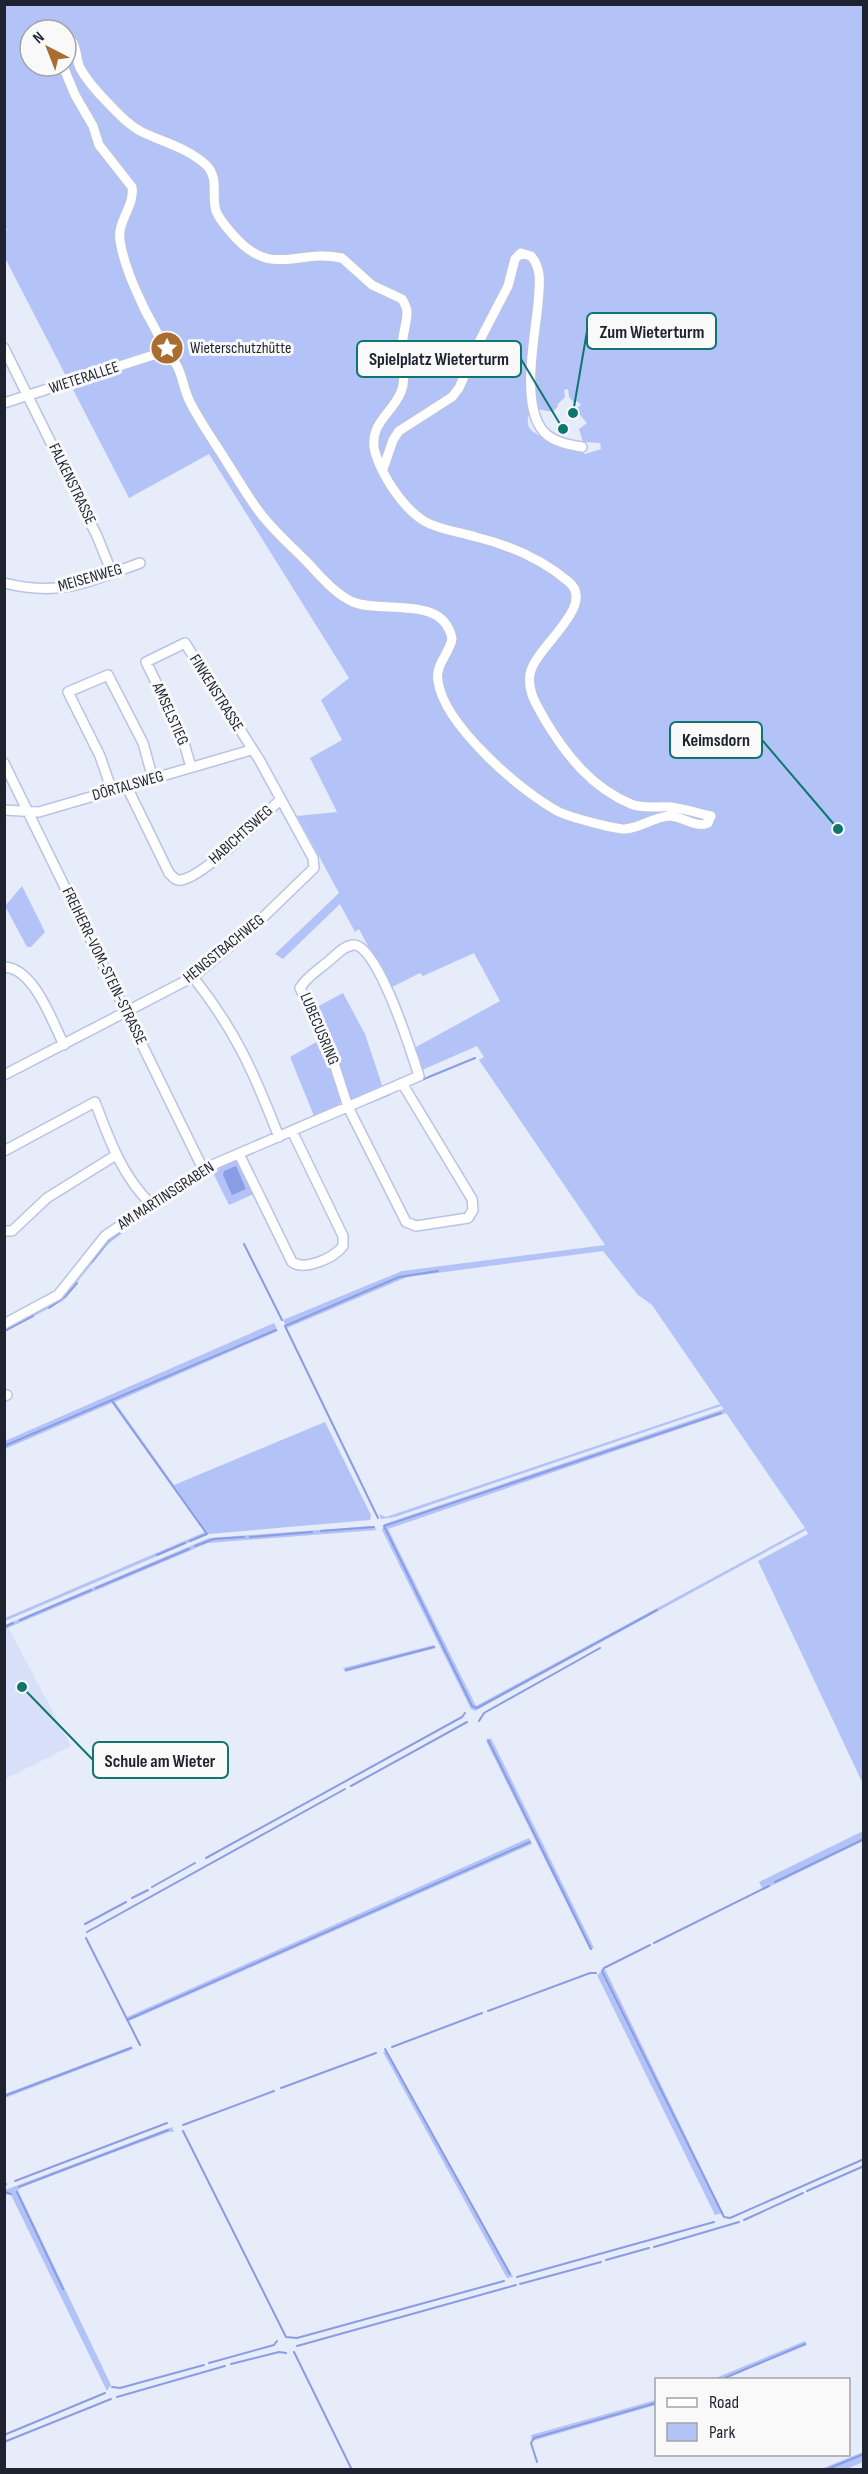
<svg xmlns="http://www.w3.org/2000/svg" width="868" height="2474" font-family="'Sofia Sans Condensed',sans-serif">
<rect width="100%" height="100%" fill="#e7ecfa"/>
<!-- built -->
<path fill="#d8e0f9" d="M8,1627L71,1746L5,1779L4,1629Z"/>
<!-- green -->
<path fill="#b4c3f7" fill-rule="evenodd" d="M5,5H863V1784L758,1561L808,1534L806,1530L475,1711L471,1709L382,1530L384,1524L724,1409L721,1406L395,1517L381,1519L379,1514L386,1517L720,1404L652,1305L638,1295L603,1251L407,1277L287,1328L283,1320L402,1271L605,1245L479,1060L484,1057L477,1046L422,1070L414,1048L500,1001L474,953L423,976L420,973L390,988L359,929L355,932L340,904L283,959L275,954L339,893L297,816L337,812L310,758L342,740L321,700L349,678L209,454L129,498L5,258V232L7,230L5,226ZM30,30H66V66H30ZM568,389L569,397L574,403L577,401L581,405L575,409L587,423L579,429L583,442L600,443L601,449L585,454C574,444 534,439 529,427C526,421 529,414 531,408L553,412L558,406L557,405L565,397L564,390ZM726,1413L805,1528L476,1706L388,1529Z
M22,886L45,932L31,947H27L5,906Z
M343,993L365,1034L383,1088L351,1101L349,1100L332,1050L334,1048L313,1009Z
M320,1040L326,1053L340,1098V1105L314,1116L290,1057Z
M233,1161L239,1163L254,1194L229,1205L214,1175L217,1170Z
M198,1177L203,1180L142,1218L108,1244L62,1301L5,1332V1330L56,1302L69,1292L108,1240Z
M274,1323L278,1331L115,1402L174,1485L325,1422L371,1515L370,1520L209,1534L5,1621V1618L205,1532L112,1403L5,1449V1441Z
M372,1526L377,1530L208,1543L5,1629V1625L209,1538Z
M434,1645L436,1648L345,1672L343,1668Z
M491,1738L594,1948L590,1950L486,1741Z
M863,1831V1841L763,1890L759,1882Z
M529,1838L532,1844L129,2021L127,2017Z
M605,1969L723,2213L715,2215L597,1975Z
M132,2046L133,2049L5,2098V2094Z
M387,2051L513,2277L507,2278L383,2052Z
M172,2127L174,2132H169L20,2187L18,2191L111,2385L107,2391L11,2195L5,2194V2190Z
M805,2341L807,2345L723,2379H713Z
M656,2400V2405L532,2441L531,2435Z
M863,2452V2462L847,2469H821Z"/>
<!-- water -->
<path fill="#8a9ce3" d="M236,1166L246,1189L232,1195L223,1175L224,1171Z"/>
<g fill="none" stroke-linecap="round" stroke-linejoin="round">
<!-- stream -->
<path stroke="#8a9ce3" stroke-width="2" d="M419,1081L475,1058
M368,1103L390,1094
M212,1173L215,1168
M244,1244L282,1320
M92,1262L109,1240L188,1185
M49,1308L65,1297L77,1283
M4,1331L33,1316
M112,1401L207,1534L190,1541
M4,1446L276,1330
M378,1518L285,1326L399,1277L438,1271
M321,1531L374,1527
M250,1537L312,1532
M195,1546L214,1539L244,1537
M157,1555L185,1543
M96,1588L189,1549
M657,1610L477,1708L472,1706L384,1526L721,1413
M20,1620L91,1590
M4,1627L13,1623
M346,1670L434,1647
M479,1721L484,1713L600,1648
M488,1740L591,1949
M351,1786L467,1722
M206,1858L462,1717L465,1713
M775,1882L864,1839
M152,1887L195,1863
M132,1898L148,1890
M85,1924L126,1902
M87,1932L345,1789
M86,1938L140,2045
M654,1943L769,1886
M650,1945L604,1968L602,1971L724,2217L730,2218L864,2159
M488,2011L590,1973H596
M127,2020L530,1842
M392,2047L482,2013
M385,2049L510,2274
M281,2088L376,2053
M4,2096L131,2048
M183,2125L274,2091
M183,2131L286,2337L297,2338L504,2281
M15,2181L167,2123
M4,2185L6,2184
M19,2187L168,2130
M807,2191L864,2166
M4,2192L11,2194
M17,2192L63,2289
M744,2220L803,2193
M654,2247L739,2222
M606,2260L649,2248
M517,2277L714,2222
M520,2284L601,2262
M297,2346L516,2285
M294,2352L352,2470
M209,2363L274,2345L277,2341
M231,2364L279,2352L286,2353
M720,2380L805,2344
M112,2387L120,2388L204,2365
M117,2397L225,2366
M4,2435L105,2393
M4,2442L111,2399
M537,2462L531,2443L534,2438L656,2403
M539,2469V2470
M825,2470L864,2454"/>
<defs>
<path id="minor" d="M66,36C78,43 75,57 80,68C87,81 99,94 109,104C118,114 128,124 140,131C162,142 186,147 205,164C220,177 211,195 216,211C220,221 228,229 235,237C273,279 298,248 342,258L372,285L402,299C404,303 407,307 407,312C407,323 402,336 402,348C401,362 407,378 401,392C392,414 368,424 375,452C382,476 403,508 424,521C439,530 460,532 476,537C509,545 543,560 569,582C597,606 535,647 530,674C527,692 537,705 545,720C566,755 592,788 631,804C643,809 658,806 671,807C685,809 698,813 711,816L708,823C697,829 682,816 669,816C654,817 640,828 625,829C613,829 570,817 559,812C521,792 444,725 438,681C435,665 449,654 452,639C444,594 382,614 353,602C334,594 319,574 305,560C290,545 274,531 261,514C249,499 239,481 228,464C216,444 201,424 190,402C180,383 184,364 163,352
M63,66L75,95L93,126L99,145L132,187C135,206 117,221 120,240C123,263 135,289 145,310C152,324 161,336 163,352
M4,348L97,536L112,573
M4,403L163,352
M383,469L393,440L399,431L452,397L459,388L481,338L508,286L515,259L521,253L531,256C543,270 539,287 538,304C535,337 520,406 544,432C553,442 569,445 582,447
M4,583C62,597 87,582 140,563
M4,763L203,1169
M127,787L169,873C173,877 176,881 181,880C204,877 262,817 281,799
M112,791L100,756L68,692L108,675L143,743L153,779
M4,810L39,812L251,750
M4,967C34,968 52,1021 64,1045
M193,977C236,1031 254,1073 279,1137
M4,1075L193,977L252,928L314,868L313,858L260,761L185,643L146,662L181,733L191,767
M4,1151L95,1102C109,1139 122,1176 151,1204
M239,1154L292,1262C305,1271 334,1258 343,1246V1236L292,1131
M4,1231H12L47,1198L116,1155
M4,1324L58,1295L105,1236L203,1169L419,1076C412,1054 378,945 354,945C345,945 337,954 330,960C321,968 306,977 300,988L332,1057L348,1107L406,1222L416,1226L468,1218L473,1210L472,1199L402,1083
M4,1396L7,1395"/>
</defs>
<!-- minor casing -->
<use href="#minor" stroke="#b9c3e5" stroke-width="12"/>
<!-- minor -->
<use href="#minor" stroke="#fff" stroke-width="9"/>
</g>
<!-- icons -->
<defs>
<symbol id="sight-disc" viewBox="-11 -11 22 22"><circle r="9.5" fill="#aa6d30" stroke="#f9f9f9"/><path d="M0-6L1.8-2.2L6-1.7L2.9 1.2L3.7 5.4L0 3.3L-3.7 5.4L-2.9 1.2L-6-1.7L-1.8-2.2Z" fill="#fff"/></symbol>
</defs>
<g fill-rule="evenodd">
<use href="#sight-disc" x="148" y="329" width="38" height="38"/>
</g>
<g text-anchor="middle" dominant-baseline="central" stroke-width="6" stroke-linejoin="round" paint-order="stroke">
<!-- poi labels -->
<g font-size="16" fill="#1f2330" stroke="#f9f9f9" text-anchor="start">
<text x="190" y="348">Wieterschutzhütte</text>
</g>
<!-- street labels -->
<g font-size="16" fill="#1f2330" stroke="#f9f9f9">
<text transform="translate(84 378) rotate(-18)">WIETERALLEE</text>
<text transform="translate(72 484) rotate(64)">FALKENSTRASSE</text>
<text transform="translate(90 578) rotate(-16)">MEISENWEG</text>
<text transform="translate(216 693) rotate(58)">FINKENSTRASSE</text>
<text transform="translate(170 714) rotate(66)">AMSELSTIEG</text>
<text transform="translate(128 786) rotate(-16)">DÖRTALSWEG</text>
<text transform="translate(241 835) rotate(-42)">HABICHTSWEG</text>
<text transform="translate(224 949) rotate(-39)">HENGSTBACHWEG</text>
<text transform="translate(104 966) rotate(64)">FREIHERR-VOM-STEIN-STRASSE</text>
<text transform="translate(319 1029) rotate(67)">LUBECUSRING</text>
<text transform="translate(166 1196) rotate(-33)">AM MARTINSGRABEN</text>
</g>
</g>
<!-- callouts -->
<path fill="none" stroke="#0f766e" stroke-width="2" d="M573 413L587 331M563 429L521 359M838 829L762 740M22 1687L93 1760"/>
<g fill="#0f766e" stroke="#f9f9f9" stroke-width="2">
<circle cx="573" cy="413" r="6"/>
<circle cx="563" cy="429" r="6"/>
<circle cx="838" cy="829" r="6"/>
<circle cx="22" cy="1687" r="6"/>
</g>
<g fill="#f9f9f9" stroke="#0f766e" stroke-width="2">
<rect x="587" y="313" width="129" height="36" rx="6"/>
<rect x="357" y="341" width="164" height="36" rx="6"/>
<rect x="670" y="722" width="92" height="36" rx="6"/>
<rect x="93" y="1742" width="135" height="36" rx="6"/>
</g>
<g font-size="18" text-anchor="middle" font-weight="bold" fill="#1f2330">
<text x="652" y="338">Zum Wieterturm</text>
<text x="439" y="365">Spielplatz Wieterturm</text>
<text x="716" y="746">Keimsdorn</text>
<text x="160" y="1767">Schule am Wieter</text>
</g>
<!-- border -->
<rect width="868" height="2474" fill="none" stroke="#1f2330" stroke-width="12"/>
<!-- legend -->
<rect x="655" y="2378" width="195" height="78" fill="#f9f9f9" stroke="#a2a3a9" stroke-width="1.5"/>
<rect x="667" y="2398" width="30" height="9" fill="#ffffff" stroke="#a2a3a9" stroke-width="1.5"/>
<text x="709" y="2408" font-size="18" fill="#1f2330">Road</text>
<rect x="667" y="2423" width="30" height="18" fill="#b4c3f7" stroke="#a2a3a9" stroke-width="1.5"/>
<text x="709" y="2438" font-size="18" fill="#1f2330">Park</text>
<!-- north arrow -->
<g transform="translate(48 48) rotate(318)"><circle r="28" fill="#f9f9f9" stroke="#a2a3a9" stroke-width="1.5"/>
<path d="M0-4.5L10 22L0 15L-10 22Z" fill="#aa6d30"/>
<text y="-9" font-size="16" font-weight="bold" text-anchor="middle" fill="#1f2330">N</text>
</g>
</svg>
